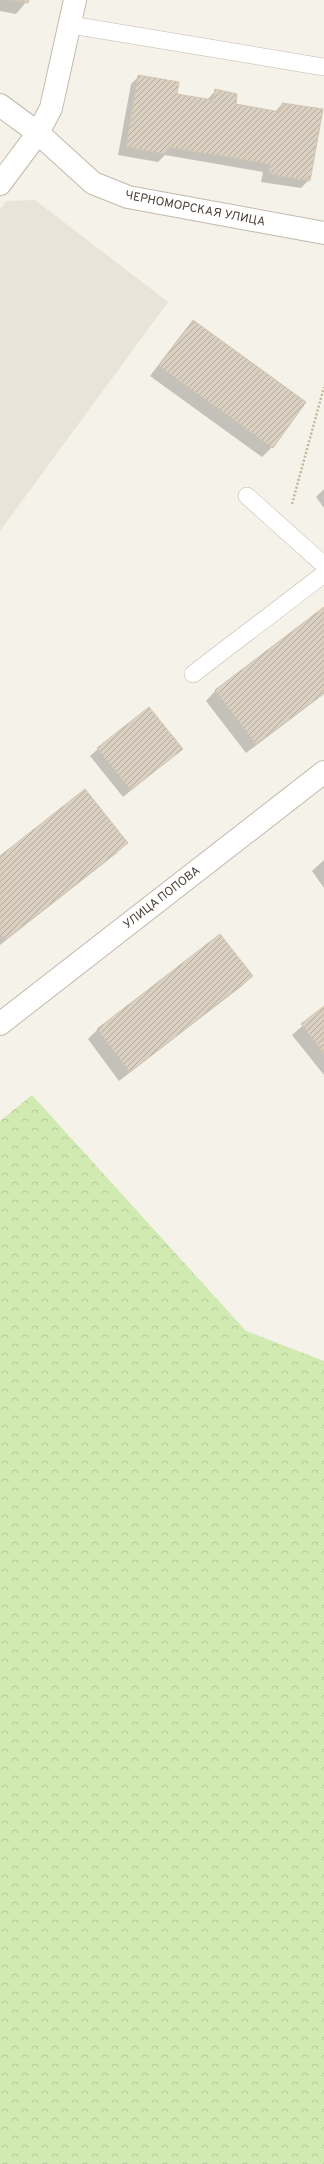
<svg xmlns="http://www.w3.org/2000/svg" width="324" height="2164" font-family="Overpass,sans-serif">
<defs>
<pattern id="forest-crowns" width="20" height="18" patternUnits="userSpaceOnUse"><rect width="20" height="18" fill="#d1eab2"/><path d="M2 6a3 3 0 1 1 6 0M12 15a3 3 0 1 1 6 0" fill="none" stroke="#b5ca9a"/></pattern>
<pattern id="building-hatch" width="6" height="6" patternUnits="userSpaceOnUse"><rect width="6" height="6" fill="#dad0c2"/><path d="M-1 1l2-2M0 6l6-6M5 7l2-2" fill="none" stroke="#b3aa9e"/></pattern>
</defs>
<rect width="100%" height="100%" fill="#f5f2ea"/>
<!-- residential -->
<path fill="#e9e4d8" d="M35,200L168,302L0,531V210L6,201Z"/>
<!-- forest -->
<path fill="url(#forest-crowns)" d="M32,1095L246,1331L324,1361V2164H0V1121Z"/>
<!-- shadow -->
<path fill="#0003" d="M0,0H28L16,14L0,11Z
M139,76L176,94L207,100L215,91L235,104L275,112L282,104L309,180L301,188L261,182L263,172L165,155L158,162L118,155L131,84Z
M193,321L305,402L272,447L262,457L150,376L184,331Z
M324,489V508L316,497Z
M324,608V694L246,753L206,701L215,691Z
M98,749H181L123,797L90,756Z
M126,843L117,853L0,945V857Z
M324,860V888L312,871Z
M220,935L252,976L242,986L119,1081L88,1039L97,1030Z
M324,1007V1075L292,1035Z"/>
<!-- building -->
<path fill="url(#building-hatch)" stroke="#d3c5b1" d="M10,0H29L28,3Z
M138,75L179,82L177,94L213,100L215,89L237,94L236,104L280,112L282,103L323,109L310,181L269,174L270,164L168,147L166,154L126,147Z
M193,320L306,402L273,448L159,366Z
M324,607V693L256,744L215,690Z
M149,707L183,749L131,790L97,748Z
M85,789L128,843L5,940L0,933V856Z
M220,934L253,976L130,1072L97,1029Z
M324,1006V1053L301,1024Z"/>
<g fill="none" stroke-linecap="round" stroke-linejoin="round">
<defs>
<path id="service" d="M71,25L324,67
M247,496L324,565
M193,674L324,574"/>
<path id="minor" d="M0,105L38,133L93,183L128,197L324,233
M0,184L38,133L51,108L75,0
M0,1024L324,772"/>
</defs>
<!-- service casing -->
<use href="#service" stroke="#c1baac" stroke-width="18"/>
<!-- minor casing -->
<use href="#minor" stroke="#c1baac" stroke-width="24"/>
<!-- path -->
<path stroke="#c4b59c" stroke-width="2.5" stroke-dasharray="2 2" stroke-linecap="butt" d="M292,504L324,387"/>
<!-- service -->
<use href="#service" stroke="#fff" stroke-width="17"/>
<!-- minor -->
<use href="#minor" stroke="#fff" stroke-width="22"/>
</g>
<g text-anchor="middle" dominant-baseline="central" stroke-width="4" stroke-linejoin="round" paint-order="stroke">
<!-- street labels -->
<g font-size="12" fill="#4a4237" stroke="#fff">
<text transform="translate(195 209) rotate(11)">ЧЕРНОМОРСКАЯ УЛИЦА</text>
<text transform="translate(162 898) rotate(-38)">УЛИЦА ПОПОВА</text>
</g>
</g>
</svg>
